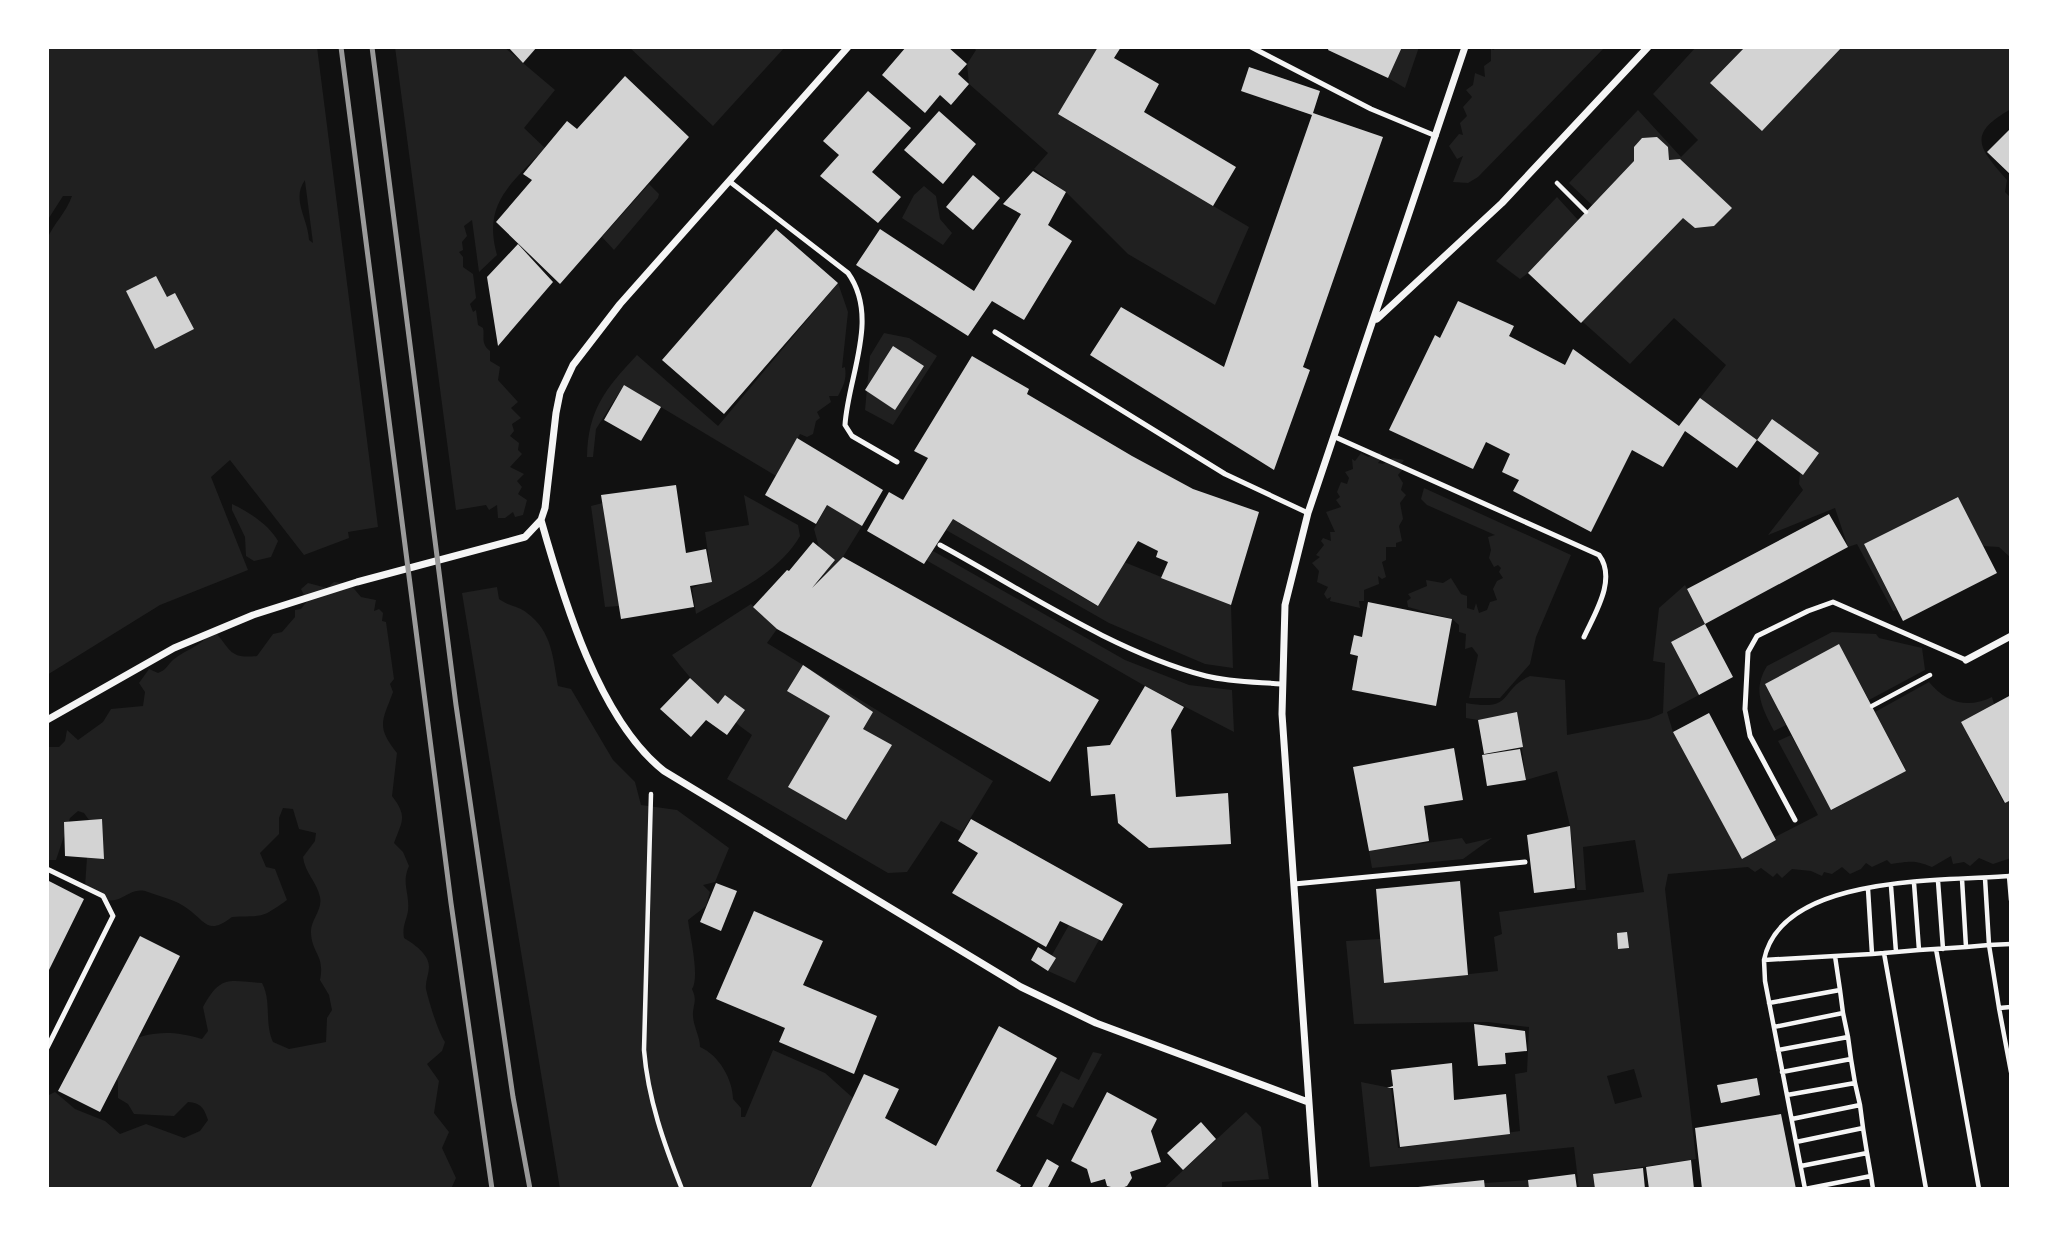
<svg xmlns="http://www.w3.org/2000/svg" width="2058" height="1236" viewBox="0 0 2058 1236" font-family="'IBM Plex Sans',sans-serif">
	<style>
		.green { fill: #202020; fill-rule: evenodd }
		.building { fill: #d3d3d3 }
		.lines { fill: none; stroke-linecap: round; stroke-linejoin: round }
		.path { stroke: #f5f5f5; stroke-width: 4.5 }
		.service { stroke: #f5f5f5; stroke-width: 5 }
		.minor { stroke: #f5f5f5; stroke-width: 7 }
		.rail { stroke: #9a9a9a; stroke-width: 5 }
	</style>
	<rect width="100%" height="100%" fill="#111"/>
	<!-- green -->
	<path class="green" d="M47,47H317L378,527L348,532L349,538L304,555L230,460L211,477L248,570L160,605L47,675V239C54,223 66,213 72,196H63L47,221ZM305,180V181L313,243L309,240C308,218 291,200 305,180Z
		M395,47H504L555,90L524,128L545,148C512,183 482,203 497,255L479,272L472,220L464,226L467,236L462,242L463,250L459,252L463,257V267L473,274L476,298L470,304L473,312L476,310L478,325L483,328C485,336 480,343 490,351V361L500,367L498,380L518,402L511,408L521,418L512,424L514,431L510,436L519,443L518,450L522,454L510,467L524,474L517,481L522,487L518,494L527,500L523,515L515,517L513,512L505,518H498L497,505L489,510L486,505L456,510Z
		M629,47H785L713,126Z
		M973,47H1095L1114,58L1074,124L1249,227L1215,305L1128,254L1068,194L1034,169L1048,153L969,84L967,64L976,50Z
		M1402,47H1419L1405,88L1388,78Z
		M1498,47H1605L1478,177L1468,183L1453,182L1463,156L1457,159L1449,146L1459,134L1463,135L1460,123L1467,116L1463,107L1472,97L1466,90L1473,85L1475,73L1485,77L1484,66L1491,61V48L1493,50Z
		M1696,47H2011V109C1967,134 1978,147 2007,180L2005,192L2011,198V558L1999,547L1983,546L1957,497L1864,544L1897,610L1893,611L1857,544L1848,547L1835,508L1768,535L1803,490L1799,484L1801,462L1815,451L1772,419L1757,440L1700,398L1726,365L1674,318L1630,364L1528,273L1520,279L1496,261L1557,197L1579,221L1593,206L1569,183L1638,110L1681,157L1698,140L1653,94Z
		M649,184L659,194L658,198L614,250L602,237Z
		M924,186L936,196L940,219L952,233L943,245L902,218L914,195Z
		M838,283L848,312L842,368L845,367C847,380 843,386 838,396H829L831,402L817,412L820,418L816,421L813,434L807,437L800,434L776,476L624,385L596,429L593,457H587C588,410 605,389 637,355L718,426Z
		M884,333L909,338L937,356L893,425L865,410L870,356Z
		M1381,452L1382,458L1378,463L1383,464L1393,458L1404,460L1400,466L1404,468L1398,475L1403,483L1401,490L1406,495L1400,503L1403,519L1399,526L1402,541L1396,543V547H1386V560L1382,562L1386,577L1382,579L1378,576L1379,584L1364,590V601H1359L1360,608L1330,601L1331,597L1327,599L1324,594L1328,587L1317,582L1319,571L1312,563L1320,557L1316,555L1324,545L1321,541L1323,538L1331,541L1330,532H1335L1326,512L1341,507L1336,500L1340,497L1337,492L1341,482L1347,484L1349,478L1345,472L1353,469L1352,459L1355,461L1361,453L1368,457Z
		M1424,488L1571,555L1536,637L1530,664L1500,698H1469L1478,655L1472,647L1465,649L1466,634L1459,632V625L1452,619L1408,607L1407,601L1411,598L1408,594L1427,586L1426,580L1443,583L1451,578L1461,594L1467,596V608L1474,610L1476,603L1479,613L1487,610L1490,602L1497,600L1493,589L1497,581L1503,578L1499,572L1501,568L1498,565L1494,567L1489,558L1491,550L1488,537L1495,535L1427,505L1421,499Z
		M744,495L798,525L800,536C778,574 733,593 696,614L692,588L712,580L705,532L749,525Z
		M603,503L619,606L605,607L591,506Z
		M232,504C249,512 269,525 278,541L271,557L254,561L246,556L245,537L232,510Z
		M827,505L862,526L841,560L819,579V547L814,529Z
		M953,519L1097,606L1124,562L1231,605L1233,668L1205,664L1109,623L946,530Z
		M933,551L1125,660L1189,685L1232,690L1234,732L1145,686L926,560Z
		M334,582L350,584L361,597L376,600L374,611L379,609L383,613L382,621L386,622L394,679L390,684L393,692C382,722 376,726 397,753L392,796C408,817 402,821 394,843L403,852L409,866C401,883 410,893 408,911C406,922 402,926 404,938C414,944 429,954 429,967C429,974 425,982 426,989C429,1002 438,1032 445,1042L442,1051L427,1064L439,1081L434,1113L449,1132L442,1148L456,1178L451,1189H47V1096L55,1092L75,1109L105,1121L120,1134L146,1124L184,1138L200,1131L208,1120C204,1108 201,1103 188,1102L174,1116L134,1114L128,1104L118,1098V1081L112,1075L118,1044C152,1032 167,1029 202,1039L208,1031L203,1007C221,974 229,981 262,983C272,1002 264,1022 273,1042L289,1049L326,1042L327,1018L332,1010L329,995L320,980C325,955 312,954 311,933C310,920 323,910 320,897C317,882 305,873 303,857L315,841L316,833L299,829L293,809L283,808L279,818V834L260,853L266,867L275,869L287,900C259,920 264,915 232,917C208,935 207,923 188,909C177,900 161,897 148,892C124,883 120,919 85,887L87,857L94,827L84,813L78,811L70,818L56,860H47V747H59L65,741L67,730L78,740L103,722L111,709L143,706L145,692L139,683L149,669L158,673C166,670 166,667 171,662C183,650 197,649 210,634H217C231,651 231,659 257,656L273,634L282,632L295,617V610L301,609L307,601L301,589L308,583L327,588Z
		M1685,585L1705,624L1671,642L1699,695L1667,712L1673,732L1742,858L1776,840L1775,837L1818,815L1778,741L1791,735L1832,810L1906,770L1875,712L1929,682C1946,703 1968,709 1992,697L1994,704L1961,722L2004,803L2011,800V858L1993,864L1979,858L1970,866L1964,862L1953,864L1951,856L1932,867C1915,860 1911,861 1891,864L1887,860L1872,867L1866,863L1861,869L1850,874L1842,867L1832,874L1824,872L1822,876L1811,871L1792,869L1782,878L1777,873L1773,877L1761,868L1755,872L1748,867L1668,874L1665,889L1696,1159L1594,1174L1595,1189H1579L1574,1147L1370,1167L1361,1082L1391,1088L1398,1148L1520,1131L1515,1074L1527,1072L1529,1027L1488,1022L1354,1024L1346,941L1380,939L1384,983L1498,971L1494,937L1502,934L1499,912L1644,892L1635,840L1583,847L1586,890H1577L1570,826L1557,771L1526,780L1517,713L1478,720L1466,718V703C1515,712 1498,690 1530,676L1565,680L1567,735L1649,719L1663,713L1665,663L1653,661L1659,608ZM1634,1069L1642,1097L1615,1104L1607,1076Z
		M497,587L499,599C508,606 519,606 527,613C552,631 553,658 558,686L571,689L613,760L635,782L641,805L677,810L729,848L715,882L703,885L710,892L706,906L688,920C690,936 700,977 692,989C697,1000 694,1002 693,1012C692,1025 700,1035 700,1047C719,1055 733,1080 733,1099L741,1108V1117H745L773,1050L825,1073L853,1098L809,1189H560L462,593Z
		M751,604L777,629L767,643L993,781L962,832L941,821L907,872L888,873L727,779L752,735C722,714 694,684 672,655Z
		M1832,632L1876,634L1879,638L1922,648L1925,670L1869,700L1839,645L1765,684L1786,725L1774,731C1762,708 1752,690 1767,666Z
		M1462,838L1466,844L1492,838L1463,859L1372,868L1369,851Z
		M1069,925L1099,940L1075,983L1048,971L1055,958L1052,955Z
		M1093,1052L1102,1054L1073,1108L1063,1103L1053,1125L1036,1116L1061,1071L1079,1080Z
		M1246,1112L1261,1127L1269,1179L1222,1182V1189H1163Z
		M1528,1180L1529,1189H1395Z"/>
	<!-- building -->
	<path class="building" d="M508,47H537L523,63Z
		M906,47H948L967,64L958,74L969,84L951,105L940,95L925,113L882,75Z
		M1098,47H1121L1114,58L1159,84L1144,112L1236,167L1213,206L1058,114Z
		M1329,47H1402L1388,78L1328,50Z
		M1745,47H1842L1762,131L1710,83Z
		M1249,67L1320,91L1313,113L1383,137L1303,367L1310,370L1274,470L1090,355L1121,307L1224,367L1312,115L1241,91Z
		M625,76L689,137L560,284L496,222L532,180L523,174L567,121L577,129Z
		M868,91L911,128L872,172L901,197L878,223L820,176L839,155L823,141Z
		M939,111L976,144L943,184L904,150Z
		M2011,128V175L1987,152Z
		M1657,137L1668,147L1669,160L1680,159L1732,208L1714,226L1695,228L1683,218L1581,323L1528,273L1634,161V147L1642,138Z
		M1033,171L1066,192L1048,225L1072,241L1024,320L992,301L968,336L856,265L880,229L974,291L1021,214L1003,204Z
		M973,175L1000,198L973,230L946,207Z
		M776,229L838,283L724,414L662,360Z
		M518,244L553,282L498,346L487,277Z
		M156,276L167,297L175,293L194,329L155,349L126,291Z
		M1458,301L1514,326L1509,336L1565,365L1573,349L1679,426L1700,398L1757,440L1737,468L1685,431L1663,467L1632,450L1591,532L1513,491L1519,480L1502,472L1510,454L1486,442L1473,469L1389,430L1435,335L1440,338Z
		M893,346L924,366L895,410L865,390Z
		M972,356L1029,389L1027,394L1132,456L1193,489L1259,512L1231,605L1161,578L1168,562L1156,557L1158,551L1138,541L1098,606L953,519L924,564L867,531L889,492L903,500L928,458L914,451Z
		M624,385L661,407L641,441L604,420Z
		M1772,419L1819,453L1803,475L1757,440Z
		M797,438L883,490L862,526L827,505L816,524L765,495Z
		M676,485L686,553L706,549L712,582L690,586L694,607L621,619L601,495Z
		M1958,497L1997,573L1903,621L1864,544Z
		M1829,514L1848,547L1705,624L1733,677L1699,695L1671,642L1705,624L1687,589Z
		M813,542L835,560L812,588L843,557L1099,700L1050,782L777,629L753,607L787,570L789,571Z
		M1368,602L1452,619L1436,706L1352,690L1358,656L1350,654L1354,635L1362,637Z
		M1839,644L1906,771L1831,810L1765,684Z
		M803,665L873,712L863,729L892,745L846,820L788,787L830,716L787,691Z
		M690,678L718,704L725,695L745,710L727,735L706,720L691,737L660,709Z
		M1145,686L1184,707L1171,730L1176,797L1228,793L1231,844L1149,848L1118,823L1115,794L1091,796L1087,747L1110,745Z
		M2011,695V800L2005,803L1961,722Z
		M1517,712L1523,747L1484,754L1478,720Z
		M1709,713L1776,840L1742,859L1673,732Z
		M1454,748L1463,800L1424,806L1429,841L1369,851L1353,767Z
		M1520,749L1526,780L1487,786L1482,755Z
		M102,819L104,859L65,856L64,822Z
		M971,819L1123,904L1102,941L1060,921L1046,947L952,893L978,853L958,841Z
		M1570,826L1575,888L1534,893L1527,835Z
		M47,880L84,899L47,974Z
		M1460,881L1468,975L1384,983L1376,889Z
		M716,883L737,891L721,931L700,922Z
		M754,911L823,941L803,985L877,1016L854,1074L779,1042L785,1028L716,999Z
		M1627,932L1629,948L1618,949L1617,933Z
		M140,936L180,956L100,1112L58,1091Z
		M1038,947L1056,958L1048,971L1031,960Z
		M1474,1024L1525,1031L1527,1051L1505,1053L1506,1064L1478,1066Z
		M999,1026L1057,1058L996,1171L1021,1185L1019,1189H810L864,1074L899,1089L885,1118L936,1146Z
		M1452,1063L1454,1100L1506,1094L1510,1134L1400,1147L1393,1088H1387L1393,1086L1391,1070Z
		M1757,1078L1760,1095L1721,1103L1717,1085Z
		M1107,1092L1157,1119L1151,1131L1161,1162L1130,1172L1132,1178L1127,1186L1119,1189L1107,1186L1105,1179L1091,1183L1087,1169L1071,1161Z
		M1781,1114L1796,1189H1702L1695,1128Z
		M1201,1122L1216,1139L1183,1170L1167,1153Z
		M1047,1159L1059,1166L1047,1189H1031Z
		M1691,1160L1694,1189H1649L1646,1167Z
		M1643,1168L1645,1189H1595L1593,1174Z
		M1575,1174L1577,1189H1529L1528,1180Z
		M1484,1180L1485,1189H1418V1187Z"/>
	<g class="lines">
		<!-- path -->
		<path class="path" d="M1557,183L1586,212
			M1872,706L1930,675
			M651,794L644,1050C648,1099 664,1144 682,1189
			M2009,876L2011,900
			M1938,881L1943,949
			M1966,947L1989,945L1985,878
			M1936,949L1979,1189
			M1919,950L1966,947L1962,879
			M1896,952L1919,950L1914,883
			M1884,953L1926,1189
			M1872,954L1896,952L1891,886
			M1835,956L1872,954L1868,889
			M1764,960L1765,981L1805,1189
			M1769,1003L1840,990L1835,956L1764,960C1781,874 1943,881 2011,876
			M2011,1007L1999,1008L2011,1072
			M1999,1008L1989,945L2011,944
			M1774,1027L1843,1013L1840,990
			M1848,1037L1851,1059
			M1778,1050L1848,1037L1843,1013
			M1782,1072L1851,1059L1855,1083L1787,1095
			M1792,1119L1860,1105L1855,1083
			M1863,1128L1867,1153
			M1796,1142L1863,1128L1860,1105
			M1801,1166L1867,1153L1871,1176
			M1805,1189L1871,1176L1873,1189"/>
		<!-- service -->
		<path class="service" d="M1251,47L1371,109L1436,136
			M729,181L848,273C880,318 848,376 845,425L852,436L897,462
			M995,332L1225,474L1308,513
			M1335,437L1599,555C1617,579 1595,613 1584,637
			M940,545C1023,590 1114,652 1206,676C1230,682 1256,682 1281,684
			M1795,820L1750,736L1745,709L1748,652L1757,636L1808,611L1833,602L1966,660
			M47,869L103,896L113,916L47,1048
			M1294,884L1525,862"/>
		<!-- minor -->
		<path class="minor" d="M1377,319L1502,203L1648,47
			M541,520C563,598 599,720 664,771L1021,987L1096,1023L1308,1102
			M1966,660L2011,636
			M47,720L174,648L253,615L357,582L525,537L541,520L545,508L556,413L560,393L573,365L620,304L848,47
			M1315,1189L1282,714L1285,605L1308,513L1465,47"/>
		<!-- rail -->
		<path class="rail" d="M341,47L451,903L492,1189
			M372,47L456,705L513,1097L530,1189"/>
	</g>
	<!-- border -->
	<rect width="2058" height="1236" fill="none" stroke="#ffffff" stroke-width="98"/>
</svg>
